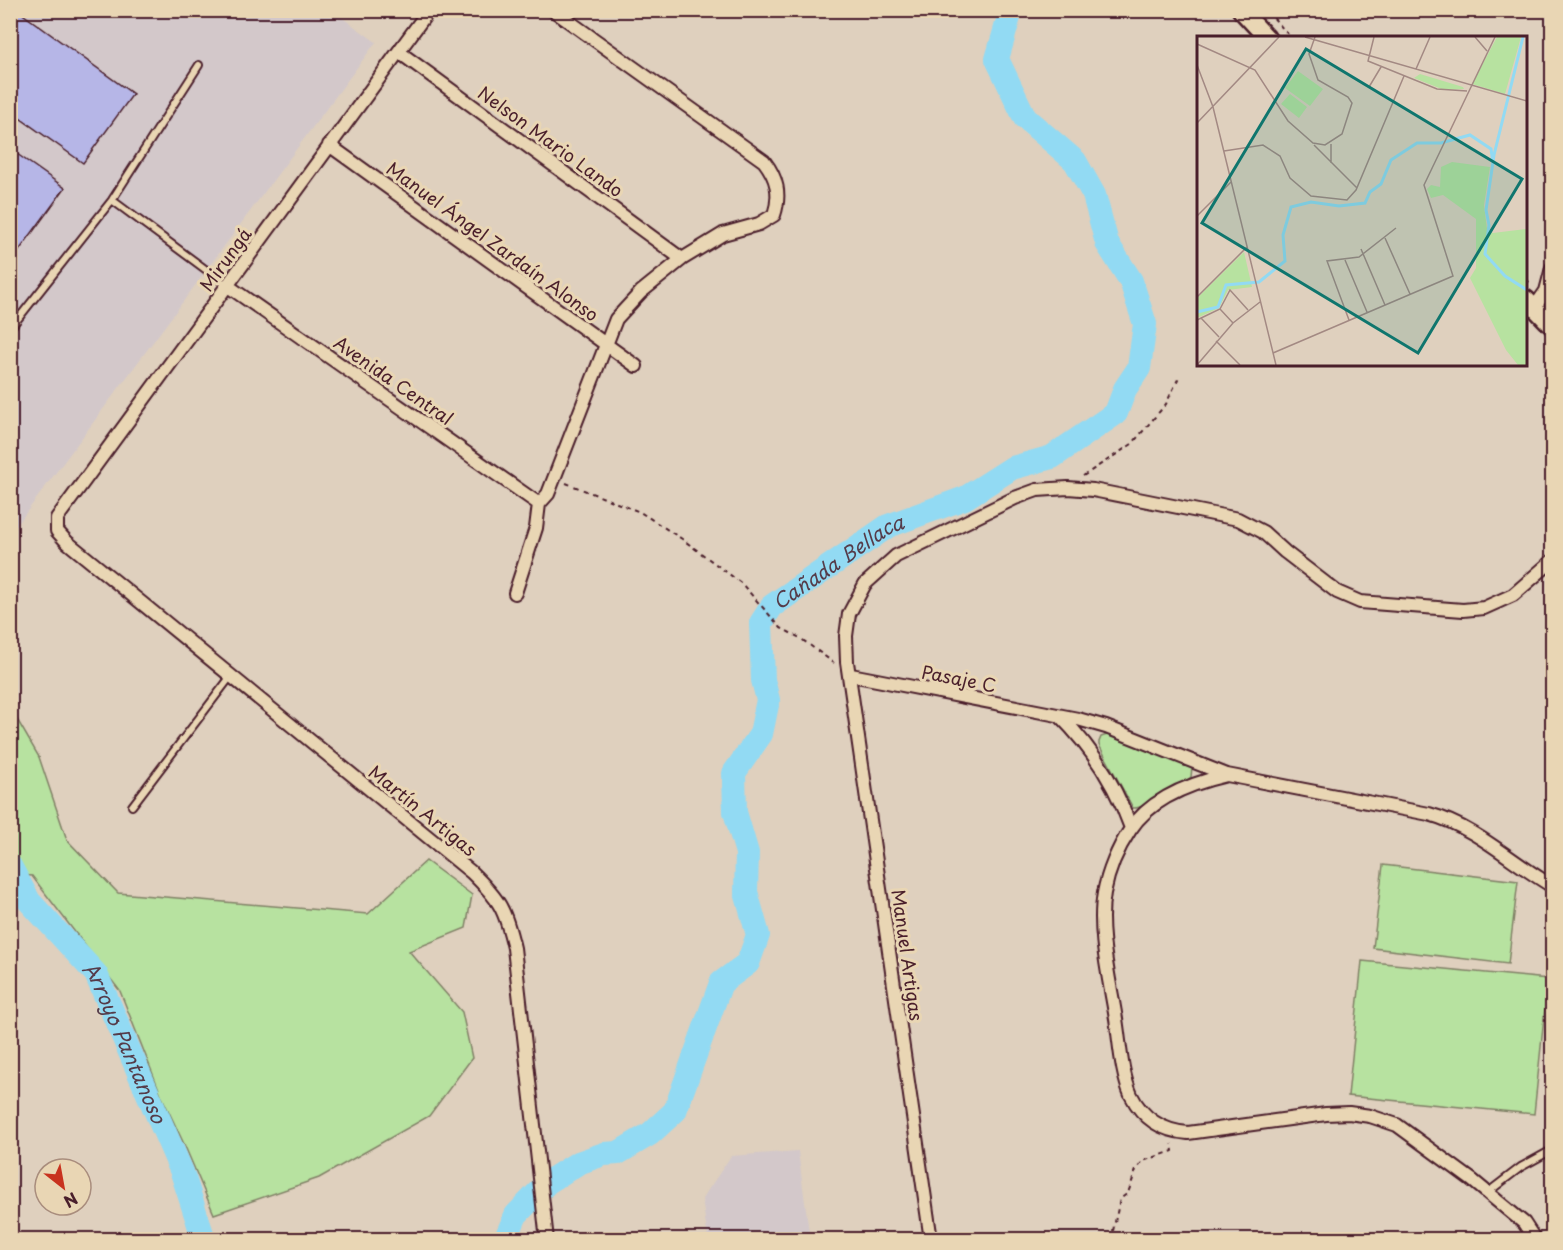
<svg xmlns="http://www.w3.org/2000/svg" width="1563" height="1250" viewBox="0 0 1563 1250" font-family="'Playpen Sans',sans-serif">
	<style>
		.built { fill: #d3c8ca }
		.green { fill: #b7e2a0; stroke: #808066; stroke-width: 1.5 }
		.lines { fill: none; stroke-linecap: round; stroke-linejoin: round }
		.river { stroke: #92daf3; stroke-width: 24 }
		.building { fill: #b6b6e7; stroke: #4a1f2b; stroke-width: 1.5 }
		.lane-casing { stroke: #4a1f2b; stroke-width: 10 }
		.street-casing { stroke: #4a1f2b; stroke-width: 16 }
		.secondary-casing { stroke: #4a1f2b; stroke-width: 21 }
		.path { stroke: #4a1f2b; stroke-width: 2; stroke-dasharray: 4.5 4.5; stroke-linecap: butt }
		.lane { stroke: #e9d6b4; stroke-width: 6 }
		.street { stroke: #e9d6b4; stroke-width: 12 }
		.secondary { stroke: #e9d6b4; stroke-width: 16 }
		.labels { text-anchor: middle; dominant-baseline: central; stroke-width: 6; stroke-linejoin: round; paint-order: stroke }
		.street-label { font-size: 18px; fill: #4a1f2b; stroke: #e9d6b4 }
		.water-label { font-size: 20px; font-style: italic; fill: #553b49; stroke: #e9d6b4 }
		.inset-river { fill: none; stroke: #92daf3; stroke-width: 3 }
		.inset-road { fill: none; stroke: #a38983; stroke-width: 1.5 }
		.view { fill: #0f766e; fill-opacity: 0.15; stroke: #0f766e; stroke-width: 3 }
		.inset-edge { fill: none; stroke: #4a1f2b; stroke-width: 3 }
	</style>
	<rect width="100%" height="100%" fill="#dfd0be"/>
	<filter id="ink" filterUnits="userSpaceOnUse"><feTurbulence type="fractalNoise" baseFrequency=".0167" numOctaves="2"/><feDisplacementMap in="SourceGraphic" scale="12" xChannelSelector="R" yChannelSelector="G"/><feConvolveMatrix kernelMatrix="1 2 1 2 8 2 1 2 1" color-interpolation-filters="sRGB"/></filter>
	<g filter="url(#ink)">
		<!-- built -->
		<path class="built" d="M11,11H333L376,42L11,533Z
			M798,1151L810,1239H708L702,1199L731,1156Z"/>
		<!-- green -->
		<path class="green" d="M11,709L39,757L67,840L118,893L368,914L426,861L472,895L466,928L409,951L462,1012L472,1058L429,1116L319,1178L214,1214L184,1144L162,1097L120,991L32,876L11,874Z
			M1110,734L1192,767L1191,777C1180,786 1146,809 1133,808L1099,745V742L1101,737Z
			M1383,865L1518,881L1508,964L1373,948Z
			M1362,961L1548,979L1534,1114L1348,1096Z"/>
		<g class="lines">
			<!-- river -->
			<g class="river">
				<path id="s1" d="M10,866L29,901L96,974L182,1172L204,1240"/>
				<path id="s2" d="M505,1240L516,1215L548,1182L578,1163L604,1154L618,1153L650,1134L675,1111L721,983L748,963L758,935L746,892L747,853L735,812L734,773L761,734L768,700L763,680L761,623L772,606L888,526L965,498L1012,468L1052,457L1116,413L1125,389L1139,368L1145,324L1131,281L1107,243L1094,195L1075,161L1025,118L997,59L1011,10"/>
			</g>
		</g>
		<!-- building -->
		<path class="building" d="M10,10H17L133,94L83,163L10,111Z
			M10,149L65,188L10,263Z"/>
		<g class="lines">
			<!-- lane casing -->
			<g class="lane-casing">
				<path id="lane" d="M112,200L228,286
					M10,329L112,200L199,65
					M132,806L231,676
					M1487,1193L1521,1167L1552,1150"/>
			</g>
			<!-- street casing -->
			<g class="street-casing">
				<path id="street" d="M429,10L57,518V531L67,542L471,872C500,900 505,909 514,948L547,1240
					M399,52L682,259
					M329,145L636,366
					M228,286L539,504
					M1534,308L1546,291L1552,268
					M515,593L536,528L539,504L548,494L616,319L641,292L682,259L723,234L759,224L774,215C781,194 777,178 764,161L553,10
					M851,675L1078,719L1106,727L1227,775
					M1060,716C1092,748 1116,786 1131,828
					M931,1240L847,662L846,636L849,614L865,584L896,556L1015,498L1037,490L1068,488L1093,490L1238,519L1263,532L1285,552L1337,592L1360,602L1463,610L1484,608L1513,595L1552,561
					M1535,1240L1524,1223L1472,1180L1397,1125L1370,1116L1349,1113L1326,1114L1188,1133C1162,1131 1143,1119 1131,1095C1121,1072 1120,1043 1116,1019C1110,981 1097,931 1104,893C1108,872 1118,848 1130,830C1150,799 1192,783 1227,775L1429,814C1476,827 1511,862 1552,886"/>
			</g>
			<!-- secondary casing -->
			<g class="secondary-casing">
				<path id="secondary" d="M1241,10L1267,38
					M1526,299L1552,326"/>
			</g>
			<!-- path -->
			<path class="path" d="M1266,13L1271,15L1291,38
				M1526,279L1532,285
				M1083,476L1132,444L1166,404L1179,377
				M566,483L640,512L682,539L741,583L781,628L800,638L834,663
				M1111,1240L1120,1199L1128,1193L1136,1170L1143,1161L1173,1151L1172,1144"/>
			<!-- lane -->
			<use href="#lane" class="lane"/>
			<!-- street -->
			<use href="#street" class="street"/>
			<!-- secondary -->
			<use href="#secondary" class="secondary"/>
		</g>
	</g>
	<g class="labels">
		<!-- street labels -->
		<g class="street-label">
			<text transform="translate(551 141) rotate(36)">Nelson Mario Lando</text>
			<text transform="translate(493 241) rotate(36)">Manuel Ángel Zardaín Alonso</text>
			<text transform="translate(225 259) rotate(-54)">Mirungá</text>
			<text transform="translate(394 380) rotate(35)">Avenida Central</text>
			<text transform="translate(959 678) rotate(11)">Pasaje C</text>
			<text transform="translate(423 810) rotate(39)">Martín Artigas</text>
			<text transform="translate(908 955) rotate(82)">Manuel Artigas</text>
		</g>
		<!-- water labels -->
		<g class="water-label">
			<text stroke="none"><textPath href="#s2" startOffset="846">Cañada Bellaca</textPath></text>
			<text stroke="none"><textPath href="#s1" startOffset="213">Arroyo Pantanoso</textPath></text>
		</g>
	</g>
	<!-- overview -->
	<g transform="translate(1197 36)">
		<rect width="330" height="330" fill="#dfd0be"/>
		<path d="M300,1H324L308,58L275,48ZM101,35L126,53L113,70L88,52ZM223,38L266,51L267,53L247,54L217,42ZM93,58L110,71L102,82L84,68ZM255,126L293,131L287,169L290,193L296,197L330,193V329H321L309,314L273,242L279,232V183L246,159L234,162L230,153L234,149L243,151L244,131ZM47,216L55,251L31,254L22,272L0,282V262Z" fill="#b7e2a0"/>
		<path class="inset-river" d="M326,1L297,119L289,174L292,189L288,218L308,240L330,254M0,276L21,271L29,249L62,246L88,225L86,199L94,171L114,166L142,170L168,167L173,156L184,148L194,124L220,107H244L273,99L294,113L296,127"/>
		<path class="inset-road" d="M108,1L330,65M177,1L171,25L240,53L270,55M278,1L290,15M0,8L58,34L91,85L116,107L128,109L145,98L155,67L151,61L121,44L112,18L118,1M0,29L16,71L79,329M219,33L233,1M172,51L184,31M0,87L82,1M134,108V127M117,109L160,152M27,115L66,109L83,120L93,142L114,160L150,164L159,154L207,40M0,180L34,146M188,202L213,258M164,213L188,269M148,224L170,276M0,261L50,211M23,273L36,287M4,282L22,301M0,284L23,273L33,254L51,274M152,284L130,225L162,221L199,192M19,305L43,329M76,317L256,240L227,149L298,1M0,329L36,287L63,266"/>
		<path class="view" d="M109,13L325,143L221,317L5,187Z"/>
		<rect width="330" height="330" class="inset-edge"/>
	</g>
	<!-- margin -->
	<rect width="1563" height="1250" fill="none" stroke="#e9d6b4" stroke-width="36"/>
	<rect x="18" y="18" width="1527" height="1214" fill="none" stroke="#4a1f2b" stroke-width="2" filter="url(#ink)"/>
	<!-- north arrow -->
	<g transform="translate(63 1187) rotate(149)"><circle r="28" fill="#e9d6b4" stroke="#a98d7d" stroke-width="1.5"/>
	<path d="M0-4.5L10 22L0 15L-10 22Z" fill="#c8321e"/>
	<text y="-9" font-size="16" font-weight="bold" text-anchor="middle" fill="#4a1f2b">N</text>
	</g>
</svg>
